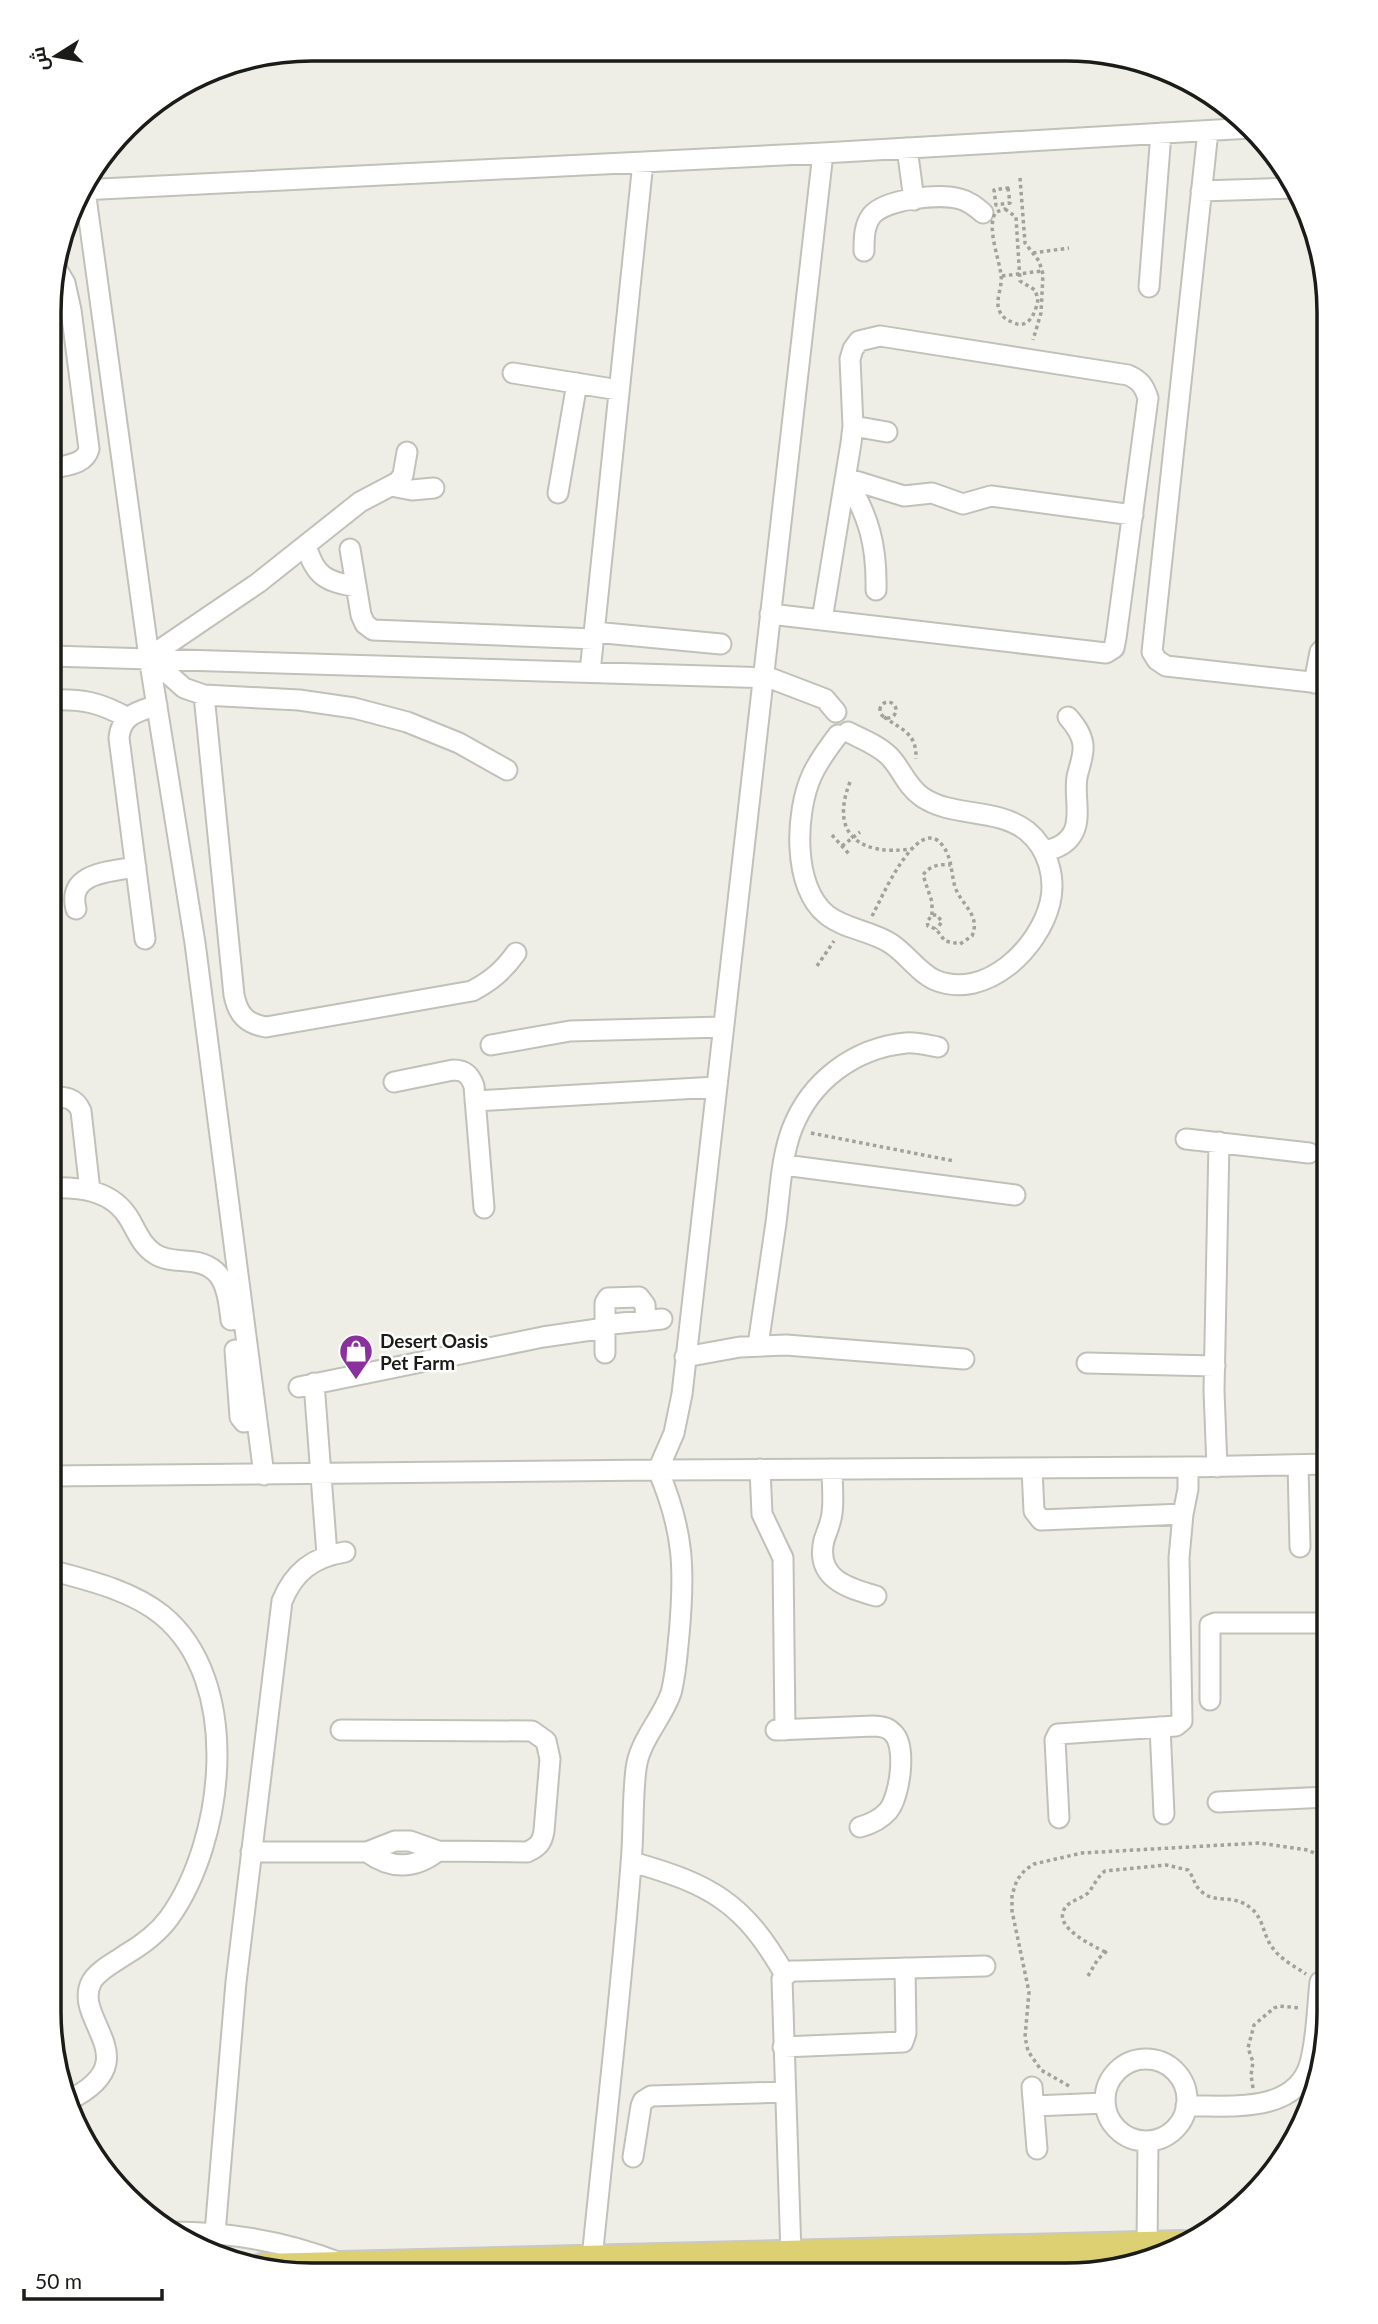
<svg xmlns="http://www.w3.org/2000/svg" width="1378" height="2324" viewBox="0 0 1378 2324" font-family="Lato,Cairo,sans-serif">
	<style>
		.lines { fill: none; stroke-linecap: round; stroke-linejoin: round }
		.minor-casing { stroke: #c1c1ba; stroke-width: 23 }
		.highway-casing { stroke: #c8c8c8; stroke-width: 32 }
		.path { stroke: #a2a19c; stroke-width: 3.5; stroke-dasharray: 3.5 3.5; stroke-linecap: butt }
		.minor { stroke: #fff; stroke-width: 19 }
		.highway { stroke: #ddd072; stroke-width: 28 }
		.labels { text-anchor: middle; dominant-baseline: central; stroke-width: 5; stroke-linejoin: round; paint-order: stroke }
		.poi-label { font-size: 19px; font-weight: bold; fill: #1b1b18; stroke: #fff; text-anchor: start }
		.rim { fill: none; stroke: #1b1b18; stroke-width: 3.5 }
	</style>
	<rect width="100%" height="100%" fill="#eeede6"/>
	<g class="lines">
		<!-- minor casing -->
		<g class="minor-casing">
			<path id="minor" d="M1208,131L1152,652L1157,660L1166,666L1329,684
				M907,148L914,200
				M81,190L823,153L1251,128
				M85,190L149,657L195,943L264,1475
				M1201,191L1295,188
				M864,251C864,238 864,225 872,215C886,199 940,193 960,199C969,201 976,207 983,213
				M1149,287L1161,133
				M513,373L619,390
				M853,426L887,432
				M407,452L403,475L398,482L360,502L258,583L149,657L184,688L204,695L299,700L354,708L407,722L459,743L507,770
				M51,469C65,465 85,465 89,449L71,310L65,283L55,266
				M846,478L904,496L932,493L963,504L991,496L1133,515
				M846,478C869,517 877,545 876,590
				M391,486L412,490L434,488
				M558,493L577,383
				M306,545C315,577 326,581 356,587
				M350,549L361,615L365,624L373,630L594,639
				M770,614L1106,653L1114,648L1116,638L1148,398C1144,386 1140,380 1128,375L880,336L859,341L853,349L850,359L853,426L851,443L822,620
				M594,632L721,644
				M51,656L770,678L825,699L836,712
				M590,672L643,162
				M1314,683L1320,652L1329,643
				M204,695L234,995C238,1015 247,1024 266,1027L472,991C491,981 503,971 516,953
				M51,700C83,699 99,702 128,718
				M838,735C828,748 819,760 812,775C795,812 792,888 827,915C845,929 871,931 890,943C906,953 919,973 935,980C986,1001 1039,948 1050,903C1056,878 1048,848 1027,831C996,807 953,818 922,797C906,786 902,769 889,756C878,745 862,739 848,732
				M1044,851C1056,849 1068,844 1074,831C1081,815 1074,794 1077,777C1079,767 1084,756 1083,745C1082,734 1075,725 1068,717
				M76,909C67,872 110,872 136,867
				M145,939L119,738C121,715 137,712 157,705
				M491,1045L570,1031L723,1027
				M394,1082L453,1070C465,1070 470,1075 474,1086L484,1208
				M50,1096C64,1097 75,1097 81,1111L90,1191
				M475,1101L716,1087
				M1186,1139L1309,1153
				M784,1165L1015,1195
				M50,1188C81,1187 113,1190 130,1220C137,1232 142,1246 155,1254C164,1260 175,1260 186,1261C224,1263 227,1287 231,1320
				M758,1345C764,1305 770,1264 776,1223C780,1192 781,1158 792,1129C811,1080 855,1048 906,1043C916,1042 927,1045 938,1047
				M235,1350L240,1417L244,1422L256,1420
				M605,1353V1303L608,1298L639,1297L645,1305L646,1321
				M685,1357L740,1347L786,1345L964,1359
				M1087,1363L1215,1366
				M314,1383L327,1555
				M299,1387L543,1337L605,1328L612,1324L662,1319
				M1298,1465L1300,1547
				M1217,1467L1214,1391L1219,1142
				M760,1469L762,1514L783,1558L785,1730
				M832,1469C832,1484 834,1499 832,1513C831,1523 827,1531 824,1540C815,1578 847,1588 876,1596
				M1032,1469L1034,1511L1041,1520L1183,1514
				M50,1476L658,1470L1188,1467L1329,1464
				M50,1570C87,1580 131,1590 162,1615C243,1681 225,1840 169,1918C158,1933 142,1945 125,1955C115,1962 99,1970 92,1981C70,2020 152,2060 67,2101
				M1210,1700V1625L1215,1623H1329
				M1160,1727L1164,1814
				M341,1730L532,1731L546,1741L550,1759L544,1831C542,1843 538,1847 527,1852L438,1851L410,1841H395L367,1852C390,1869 414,1870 438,1851
				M776,1730L873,1726C881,1726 888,1727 893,1733C907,1746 900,1797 888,1811C880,1820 871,1824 860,1827
				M1218,1802L1328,1797
				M1059,1818L1055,1740L1058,1734L1176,1726L1182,1721L1179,1558L1183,1514L1188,1489V1467
				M251,1852H367
				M632,1862C710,1884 744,1902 785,1975
				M783,2047L903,2042L906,2033L905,1968
				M1105 2100a41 41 0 1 1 82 0a41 41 0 1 1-82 0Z
				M1032,2087L1037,2149
				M1034,2106L1105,2103
				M1186,2106C1227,2105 1296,2115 1310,2063C1317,2038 1317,2008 1320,1982
				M633,2157L641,2106L643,2101L651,2096L785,2092
				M172,2232C230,2232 284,2241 338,2262
				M215,2233L236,1982L282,1601C294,1572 313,1557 345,1552
				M1147,2246L1148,2141
				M791,2254L782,1979L791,1971H798L985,1966
				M592,2259C605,2127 621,1996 631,1864C634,1832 632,1800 636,1769C639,1741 662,1719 671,1693C676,1674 677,1654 679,1635C685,1570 684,1531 658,1470L674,1433L682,1394L823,153"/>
		</g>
		<!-- highway casing -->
		<g class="highway-casing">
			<path id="highway" d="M262,2268L1183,2245"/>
		</g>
		<!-- path -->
		<path class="path" d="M1020,178L1025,243L1039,261L1043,274L1041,313L1033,340
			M1008,188L1010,203L996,205L994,190Z
			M1005,209L1016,217L1020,281L1035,290L1038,299C1036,313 1028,331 1012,322C1007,320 1002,317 1000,312C994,301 1003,287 1001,275C999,258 986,226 996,212Z
			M1033,253L1069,248
			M1002,276L1042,271
			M880 710a8 8 0 1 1 16 0a8 8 0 1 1-16 0Z
			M884,717C902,730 917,733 916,759
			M850,782C829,835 861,856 911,849
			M832,835L850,855
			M842,846L860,832
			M932,915V902L923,875C930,865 940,864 951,865
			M872,916C880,902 918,811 943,846C952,858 951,873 955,887C962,906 981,915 972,936L960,944L945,941L936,929L928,926L927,922L932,915H937L942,922L936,929
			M817,966L834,941
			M811,1133L954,1161
			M1105,1952C1092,1945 1052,1927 1065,1908C1069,1901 1081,1899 1088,1893C1094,1886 1097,1877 1105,1871L1166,1865L1188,1870C1194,1877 1194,1886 1202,1892C1217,1905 1232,1892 1252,1909C1264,1920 1263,1935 1272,1947C1280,1959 1294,1966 1306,1974
			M1088,1976L1098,1959L1109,1949
			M1069,2086L1041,2070L1028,2051L1025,2037L1029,1992L1012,1911V1895L1017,1880L1025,1870L1034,1864L1082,1853L1259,1843L1308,1850L1316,1854L1325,1870L1321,1966
			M1253,2088L1251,2075L1253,2062L1248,2048L1254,2025L1274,2008L1279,2006L1300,2008"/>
		<!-- minor -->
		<use href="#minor" class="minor"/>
		<!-- highway -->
		<use href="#highway" class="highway"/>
	</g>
	<!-- icons -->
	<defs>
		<g id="shop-pin" transform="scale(1.75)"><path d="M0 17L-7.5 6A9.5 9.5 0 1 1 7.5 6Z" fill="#8a319e" stroke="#fff"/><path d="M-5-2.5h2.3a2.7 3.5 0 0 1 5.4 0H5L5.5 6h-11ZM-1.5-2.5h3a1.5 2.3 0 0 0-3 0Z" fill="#fff"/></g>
	</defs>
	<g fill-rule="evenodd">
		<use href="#shop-pin" x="356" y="1351"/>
	</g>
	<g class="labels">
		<!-- poi labels -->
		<g class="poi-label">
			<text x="380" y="1340">Desert Oasis<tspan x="380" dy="22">Pet Farm</tspan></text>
		</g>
	</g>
	<!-- crop -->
	<path d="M0 0H1378V2324H0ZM312 61H1066A251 251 0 0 1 1317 312V2012A251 251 0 0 1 1066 2263H312A251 251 0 0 1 61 2012V312A251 251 0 0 1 312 61Z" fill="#fff" fill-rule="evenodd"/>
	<path class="rim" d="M312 61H1066A251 251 0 0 1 1317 312V2012A251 251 0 0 1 1066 2263H312A251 251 0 0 1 61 2012V312A251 251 0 0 1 312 61Z"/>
	<!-- north arrow -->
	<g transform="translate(56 56) rotate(259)" stroke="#ffffff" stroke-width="5" paint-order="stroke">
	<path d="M0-5L12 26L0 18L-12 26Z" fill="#1b1b18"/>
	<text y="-10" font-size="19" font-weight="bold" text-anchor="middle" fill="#1b1b18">ش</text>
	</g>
	<!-- scale -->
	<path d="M24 2289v10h138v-10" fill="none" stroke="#1b1b18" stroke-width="3.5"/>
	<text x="35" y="2289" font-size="21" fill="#1b1b18" stroke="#ffffff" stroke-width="5" paint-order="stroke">50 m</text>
</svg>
